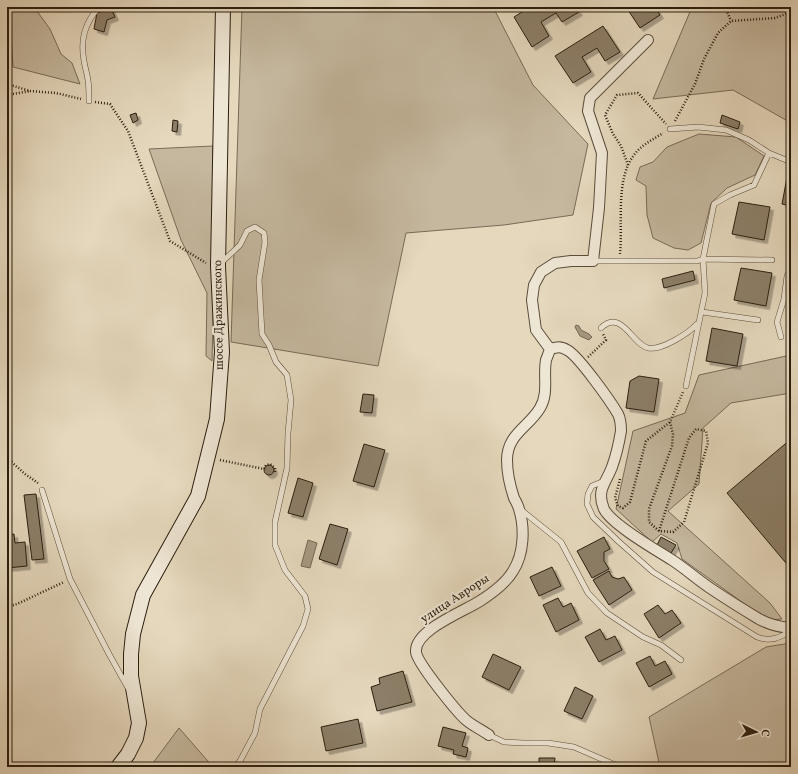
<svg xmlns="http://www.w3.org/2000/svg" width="798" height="774" viewBox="0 0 798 774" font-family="Vollkorn,serif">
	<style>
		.green { fill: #c5b89f; stroke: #786b57 }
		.water { fill: #a69982; stroke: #756854 }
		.building { fill: #8c7f69; stroke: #2b1e0f; filter: url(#shadow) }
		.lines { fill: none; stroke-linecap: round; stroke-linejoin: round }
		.service-casing { stroke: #5a4c3a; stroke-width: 6 }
		.minor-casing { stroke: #5a4c3a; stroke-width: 12 }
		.secondary-casing { stroke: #2b1e0f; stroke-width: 16 }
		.path { stroke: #2b1e0f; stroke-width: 2.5; stroke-dasharray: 1 2; stroke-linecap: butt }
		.service { stroke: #eee6d4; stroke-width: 5 }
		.minor { stroke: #eee6d4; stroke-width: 10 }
		.secondary { stroke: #eee6d4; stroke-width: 14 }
		.labels { text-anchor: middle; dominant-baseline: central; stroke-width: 4; stroke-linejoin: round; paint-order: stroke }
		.street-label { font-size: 12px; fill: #2b1e0f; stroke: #eee6d4 }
	</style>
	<defs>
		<filter id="shadow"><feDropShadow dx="3.5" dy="3.5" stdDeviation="0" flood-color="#0004"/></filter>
	</defs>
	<rect width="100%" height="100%" fill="#e5d8bd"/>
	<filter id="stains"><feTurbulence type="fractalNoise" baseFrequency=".005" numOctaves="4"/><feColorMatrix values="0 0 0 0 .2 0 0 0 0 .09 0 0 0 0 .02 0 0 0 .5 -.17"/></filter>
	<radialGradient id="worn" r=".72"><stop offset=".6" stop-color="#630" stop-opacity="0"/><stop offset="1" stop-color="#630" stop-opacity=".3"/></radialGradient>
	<!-- green -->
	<path class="green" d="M7,7H34L50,29L61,54L72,63L80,84L13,67L11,31L7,30Z
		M242,7H493L533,85L588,144L573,215L504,225L406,233L378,366L231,342Z
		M692,7H791V123L733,90L653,99Z
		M699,134L736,137L764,156L755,175L727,188L711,203L701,243L688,250L674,248L653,238L647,215L646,186L636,180L640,167L653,162L667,147Z
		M213,146L215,250L212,361L206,356L207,293L181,240L149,149Z
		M791,355V393L731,403L703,428L699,484L668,511L770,603L782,619L767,620L682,559L677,543L661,534L652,542L616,509L633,431L685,413L699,375Z
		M791,643V767H660L649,717L766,647Z
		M179,728L213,767H150Z"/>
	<!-- water -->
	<path class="water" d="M576,325L579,326L581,330L589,334L592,337L589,340L580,336L575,327Z
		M308,540L317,543L310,568L301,566Z"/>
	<!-- building -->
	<path class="building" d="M530,7H575L579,12L562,22L556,13L541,22L549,36L532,47L514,17Z
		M626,7H655L660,15L640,28Z
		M111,8L115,17L107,20L104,32L94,29L97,13Z
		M603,26L620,52L605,61L597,48L582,57L591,72L573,83L555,56Z
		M136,113L138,120L133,123L130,115Z
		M722,115L740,122L738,129L720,123Z
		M173,120L178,121L177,132L172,131Z
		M788,172H791V206L782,204Z
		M739,202L770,207L764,240L732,234Z
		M741,268L772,273L766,306L734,300Z
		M693,271L695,280L664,288L662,279Z
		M712,328L743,334L737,366L706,361Z
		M639,376L659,379L654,412L626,408L630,381Z
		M363,394L374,395L372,413L360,412Z
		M791,439V569L727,493Z
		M364,444L385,450L374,487L353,481Z
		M264 470a5 5 0 1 1 10 0a5 5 0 1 1-10 0Z
		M298,478L313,483L303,517L288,513Z
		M36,494L44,559L32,560L24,495Z
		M330,524L348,529L337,565L319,559Z
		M14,534L15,543L25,542L27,566L7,568V535Z
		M604,537L610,549L604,552V561L609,569L592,578L577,551Z
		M661,537L676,545L671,553L657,545Z
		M552,567L561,586L539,596L530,577Z
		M609,571L612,577L618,579L624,577L632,590L609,605L593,580Z
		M558,598L563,607L571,603L579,620L556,632L543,605Z
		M658,605L665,614L672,610L681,623L659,638L644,614Z
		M600,629L606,640L615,636L622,650L599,662L585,637Z
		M493,654L521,667L509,690L482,677Z
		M650,656L655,666L665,661L672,674L649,687L636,663Z
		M403,671L412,702L377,711L371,687L380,684L379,678Z
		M575,687L593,696L582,719L564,711Z
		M358,719L363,743L326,751L321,727Z
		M443,727L466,733L462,746L468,748L466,757L453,754L454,750L438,746Z
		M539,758H555L554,767H539Z"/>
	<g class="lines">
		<!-- service casing -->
		<g class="service-casing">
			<path id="service" d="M89,101C89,94 89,87 88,80C87,73 85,68 84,61C80,39 85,23 99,7
				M670,129L698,127L726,130L749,140L769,153L791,162
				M593,261H697L703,259L772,260
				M221,263L240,245L247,231L255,227L264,233L265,242L259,280L262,334L269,345L276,362L287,375L291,400L288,433L287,468L275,522V545L285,570L305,596L308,609L303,626L260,709L255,733L240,761L235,767
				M702,312L758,320
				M601,328C621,308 633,345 648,348C661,351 689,333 697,324
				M781,337L777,322L784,299L787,276L791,268
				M686,386L705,293L703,259L714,204L730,195L754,185L769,153
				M604,481L592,486L588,494L587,504L593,517L618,541L653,572L757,637C770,642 779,638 791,631
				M42,490L70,579L109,654L128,688
				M520,509L561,542L588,593L607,613L643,637L661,645L681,660
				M489,735L504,742L524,743H548L574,747L620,767"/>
		</g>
		<!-- minor casing -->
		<g class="minor-casing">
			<path id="minor" d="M550,349L536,330L532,300L534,285L541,272L555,263L571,261H593L599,208L602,153L588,111L590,98L648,40
				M489,735C482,730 473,726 466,720C457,712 417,663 416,652C414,630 465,611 480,601C491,594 506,583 513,571C524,554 525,528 519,509C518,505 516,502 514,498C510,486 507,472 507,460C507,434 529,427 540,408C549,393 543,376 546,360C547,357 549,353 550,349C557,347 561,346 567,350C578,355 611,402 618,414C620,418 621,427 621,431C619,443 616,456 612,467C606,483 596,490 604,509C611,524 656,550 672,560C686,569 699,581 713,590C728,600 744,610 759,619C770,625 779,627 791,628"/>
		</g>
		<!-- secondary casing -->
		<g class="secondary-casing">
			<path id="secondary" d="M118,767L128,754L136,738L139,723L131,676V654L133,634L143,595L198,496L217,419L222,352L218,266L223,7"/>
		</g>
		<!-- path -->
		<path class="path" d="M725,7L731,21
			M7,84L30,91L56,93L81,99
			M7,95L30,91
			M95,102L110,104L128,131L170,241L206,263
			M675,121L695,84L704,59L718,33L731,21L775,18L791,12
			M628,165L621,146L613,134L605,115L617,95L638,93L666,124
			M620,254C623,225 615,179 634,155C641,145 654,139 663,133
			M588,357L606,340L603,334
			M7,458L25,474L38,483
			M220,460L264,469L266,465L270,464L275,468V472
			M620,479L615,498L618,506L623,508L630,502L646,441L670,422L683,392
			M659,531L689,438L696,429L706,431L708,443L684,522L673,532L659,531L649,522V509L672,446L673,434L670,422
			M7,607L17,604L64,582"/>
		<!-- service -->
		<use href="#service" class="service"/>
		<!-- minor -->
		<use href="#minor" class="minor"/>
		<!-- secondary -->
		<use href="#secondary" class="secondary"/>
	</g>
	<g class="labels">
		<!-- street labels -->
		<g class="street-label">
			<text transform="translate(219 315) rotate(-91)">шоссе Дражинского</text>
			<text transform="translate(455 599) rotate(-33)">улица Авроры</text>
		</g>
	</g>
	<!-- margin -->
	<rect width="798" height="774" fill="none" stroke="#e5d8bd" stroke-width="24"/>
	<rect x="8" y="8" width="782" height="758" fill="none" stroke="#2b1e0f" stroke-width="2"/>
	<rect x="12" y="12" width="774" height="750" fill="none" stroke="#2b1e0f"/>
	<!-- north arrow -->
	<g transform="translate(756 732) rotate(95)" stroke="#eee6d4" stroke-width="3" paint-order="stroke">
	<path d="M0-3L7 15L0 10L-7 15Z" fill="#2b1e0f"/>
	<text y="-6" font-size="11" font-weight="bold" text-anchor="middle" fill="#2b1e0f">С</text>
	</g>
	<rect width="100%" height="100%" filter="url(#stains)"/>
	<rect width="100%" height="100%" fill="url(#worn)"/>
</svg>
